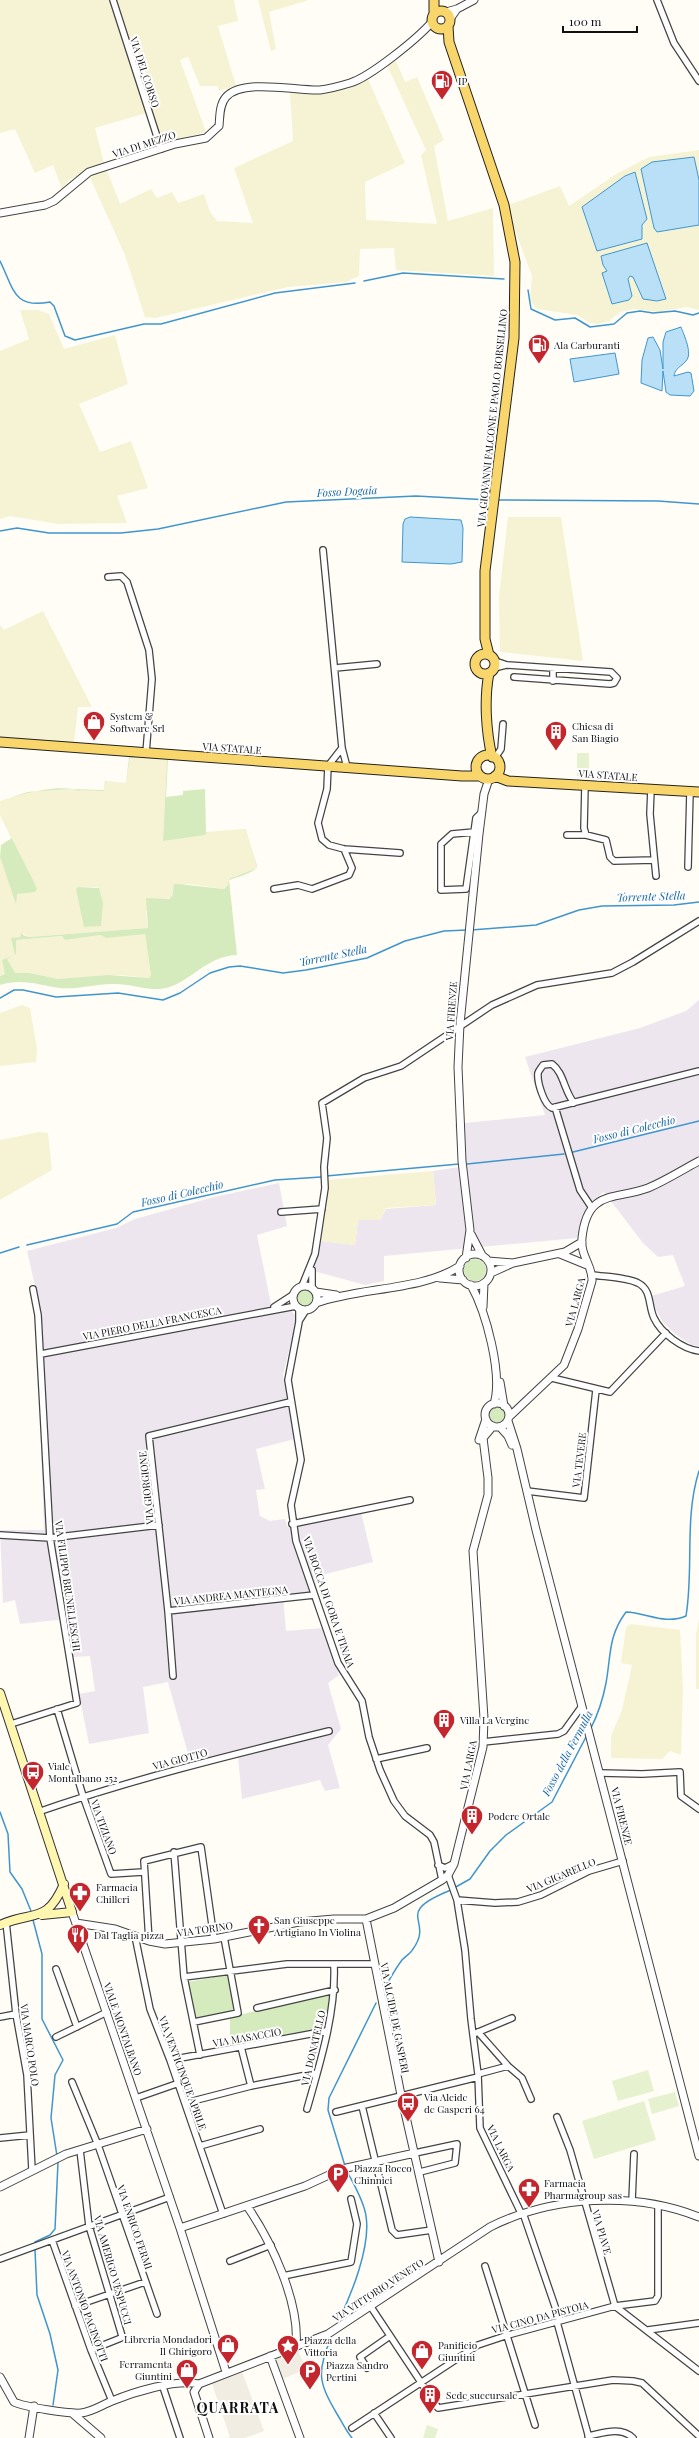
<svg xmlns="http://www.w3.org/2000/svg" width="699" height="2438" viewBox="0 0 699 2438" font-family="'Playfair Display',serif">
	<style>
		.industrial { fill: #eee6ef }
		.farmland { fill: #f6f3d4; fill-rule: evenodd }
		.green { fill: #d5ebbd; fill-rule: evenodd }
		.pitch { fill: #e6f2cf }
		.plaza { fill: #f1ede2 }
		.water { fill: #b9e0f7; stroke: #3f96cf }
		.lines { fill: none; stroke-linecap: round; stroke-linejoin: round }
		.stream { stroke: #3f96cf; stroke-width: 1.5 }
		.minor-casing { stroke: #444; stroke-width: 8 }
		.tertiary-casing { stroke: #444; stroke-width: 9 }
		.secondary-casing { stroke: #333; stroke-width: 10 }
		.primary-casing { stroke: #222; stroke-width: 11 }
		.minor { stroke: #fff; stroke-width: 5.5 }
		.tertiary { stroke: #fff; stroke-width: 7 }
		.secondary { stroke: #fff6b0; stroke-width: 8 }
		.primary { stroke: #f9d66b; stroke-width: 9 }
		.labels { text-anchor: middle; dominant-baseline: central; stroke-width: 4; stroke-linejoin: round; paint-order: stroke }
		.street-label { font-size: 10px; fill: #111; stroke: #fff }
		.poi-label { font-size: 10px; fill: #111; stroke: #fff; text-anchor: start }
		.water-label { font-size: 11px; font-style: italic; fill: #1768a6; stroke: #fff }
		.district-label { font-size: 14px; font-weight: bold; letter-spacing: 1px; fill: #111; stroke: #fff }
	</style>
	<rect width="100%" height="100%" fill="#fffdf5"/>
	<!-- industrial -->
	<path class="industrial" d="M699,1000V1346L691,1345L674,1333L663,1322L654,1307L651,1296L685,1286L673,1255L658,1257L643,1243L604,1192L591,1202L584,1215L577,1238L384,1256V1281L365,1285L306,1269L313,1243L321,1241L355,1245L358,1220H380L386,1209L436,1205L433,1171L460,1167L455,1124L545,1115L525,1057L640,1028L686,1011Z
		M279,1183L287,1226L257,1235L271,1304L277,1302L291,1310L297,1318L283,1375L295,1439L256,1449L265,1489L256,1490L260,1516L270,1521L285,1519L288,1528L361,1512L373,1562L314,1577L318,1592L283,1596L286,1631L322,1628L339,1675L328,1683L341,1729L328,1745L340,1788L325,1791L320,1780L242,1799L238,1757L192,1768L168,1682L143,1687L149,1733L89,1744L79,1694L95,1691L90,1656L73,1657L66,1619L20,1624L15,1600L3,1603L0,1530H44L38,1356L43,1347L39,1303L27,1251L116,1228L135,1219L214,1197Z"/>
	<!-- farmland -->
	<path class="farmland" d="M0,0H234L238,21L218,26L236,86L219,91L217,86H200L188,57L180,60L206,132L161,144L150,112L95,128L104,163L120,204L151,189L157,198L172,192L178,203L204,194L210,212L217,221L253,223L234,168L293,141L290,92L349,89L368,79L405,163L365,182L366,220L437,224L421,155L426,150L387,65L396,61L405,82L417,77L444,140L434,146L448,221L493,208L494,276L396,270L394,248L360,249L359,276L346,282L288,287L155,318L145,317L125,255L87,171L69,180L62,189L53,165L35,173L15,129L0,133Z
		M258,0H309L269,12L276,49L271,51Z
		M699,150V310L687,307L658,312L634,309L620,312L609,321L599,324L590,323L577,315L537,309L533,305L530,298L532,276L506,206L560,186L569,206L618,173L649,157Z
		M20,310H38L49,314L64,349L115,335L128,384L79,404L100,452L131,441L148,488L117,496L127,523L58,524L10,516L0,519V351L29,339Z
		M508,517H561L583,661L500,652L499,596Z
		M43,611L92,707H78L74,744L0,738V625L4,630Z
		M130,757L167,759L163,841L207,832L244,829L247,833L257,868L229,879L228,885L224,889L190,884L174,885L171,898L162,899L146,911L148,928L29,937L22,933L20,937L11,938L15,951L16,940L62,936L65,940L101,935L145,934L151,975L149,978L120,975L58,979L30,973H13L7,959L2,960L5,970V974L0,976V857L15,898L17,894L37,889L0,815V801L28,792L71,789L104,791L106,781L126,783ZM78,887H97L101,898Z
		M22,1005L30,1008L37,1049L36,1062L0,1066V1013Z
		M39,1132L48,1133L52,1170L0,1200V1140Z
		M433,1171L436,1205L386,1208L380,1220H358L355,1245L321,1241L327,1180Z
		M699,1619V1689H696V1634Z
		M631,1624L680,1630L683,1689L681,1755L670,1751L662,1759L611,1758V1736L622,1710L632,1665L621,1663L626,1627Z"/>
	<!-- green -->
	<path class="green" d="M129,757L168,759L166,797L183,795V791L205,789L206,832L244,829H245L247,833L257,866V868C249,874 238,877 229,880L237,955C204,956 187,987 160,989C145,990 130,984 115,984C97,983 78,990 60,988C38,985 22,978 0,985V976L5,974L2,960L15,955L11,938L20,937L22,932L23,935L29,937L148,928L146,898L169,899L172,896L174,884H178L224,889L228,885L229,879L257,868L247,833L244,829L207,832L205,835L163,841L167,759L130,757L126,783L106,781L104,791L79,790V791C60,783 19,795 0,801L28,792L71,789L104,790L105,781L126,783ZM145,934L151,975L149,978L108,975L58,979L30,973H15L7,959L16,954V940L62,936L65,940L101,935L106,938Z
		M0,815L34,882L37,889L35,892L17,894L16,904L0,857L1,845L12,838Z
		M78,887L99,888L103,903L101,926L84,927L76,889Z
		M464 1270a11 11 0 1 1 22 0a11 11 0 1 1-22 0Z
		M297 1298a8 8 0 1 1 16 0a8 8 0 1 1-16 0Z
		M489 1415a8 8 0 1 1 16 0a8 8 0 1 1-16 0Z
		M230,1974L236,2012L195,2020L188,1982Z
		M331,1994L323,2028L232,2045L230,2043V2017Z"/>
	<!-- pitch -->
	<path class="pitch" d="M577,753H589V776H577Z
		M648,2070L654,2091L618,2101L612,2081Z
		M675,2092L679,2106L652,2114L648,2099Z
		M644,2101L656,2140L594,2159L582,2121Z
		M427,2425L438,2429L435,2438H423Z"/>
	<!-- plaza -->
	<path class="plaza" d="M297,2348L306,2369L276,2382L268,2358Z
		M241,2369L264,2431L245,2438H227L230,2437L211,2381Z"/>
	<!-- water -->
	<path class="water" d="M694,157L699,180V225L657,232L654,228L641,169L652,162Z
		M635,172L647,219L642,225V239L597,251L582,207L625,176Z
		M647,243L666,299L657,301L643,299L633,277L630,276L628,279L632,296L629,300L612,304L602,273L607,271L603,265L601,256Z
		M681,327C684,335 693,354 686,361C681,367 675,368 674,376L688,372L691,373L694,391L690,396L670,395L666,392L663,371L662,391L641,383L642,360L648,338L653,337L660,350L663,369V342L666,332Z
		M615,353L619,374L574,382L570,359Z
		M410,517L461,520L463,528L462,562L451,564L402,562L403,524L405,519Z"/>
	<g class="lines">
		<!-- stream -->
		<path class="stream" d="M0,261C14,289 13,309 50,302L54,306L65,336L75,340L144,324H161L275,293L355,283
			M364,281L403,273L504,279
			M528,290L531,309L555,320L575,318L590,327L614,324L627,313L640,311L653,313L675,311L693,315L699,313
			M498,500L658,501L699,504
			M0,531L17,528L49,533H121L158,529L286,502L416,496L490,500
			M471,930L536,925L579,910L602,906L674,905L699,902
			M0,998L14,990H23L56,997L118,993L163,1000L180,993L210,973L229,967L240,966L283,973L306,970L367,958L405,941L444,931L467,930
			M573,1152L699,1121
			M467,1164L564,1154
			M326,1176L459,1164
			M27,1245L117,1224L133,1212L275,1180L321,1177
			M0,1253L19,1247
			M591,1728C598,1714 603,1699 606,1683C611,1656 608,1636 626,1612C647,1613 665,1625 686,1616C694,1568 684,1518 699,1471
			M0,1812L8,1834L10,1872L22,1889L31,1911
			M454,1888L470,1879L490,1851L506,1835L552,1802L587,1735
			M33,1920L42,1954V2019L63,2060L55,2075L51,2118L57,2156
			M384,1989C390,1979 395,1969 402,1960C406,1956 411,1953 413,1949C435,1919 391,1914 451,1890
			M345,2166L328,2110L329,2098L376,2003
			M35,2242L50,2235L55,2229L58,2162
			M35,2250L37,2295L50,2334L58,2370L53,2405
			M338,2322C351,2295 371,2247 366,2216C364,2201 354,2185 347,2171
			M331,2338C316,2373 319,2383 337,2414C342,2422 346,2431 352,2438"/>
		<!-- minor casing -->
		<g class="minor-casing">
			<path id="minor" d="M113,0L161,149
				M657,0L674,43L699,81
				M323,550L342,748L347,767
				M108,577L121,576L127,582L149,650L152,679L146,753
				M495,661L507,665L611,672L617,678L614,683L610,684L514,677
				M335,668L377,664
				M494,668L506,665
				M553,681V669
				M342,748L328,766L327,789L318,823L322,839L329,845L344,849L400,853
				M495,758L501,749L503,724
				M585,785L584,828L586,835L606,840L610,857L614,861L654,860
				M651,789L650,814L656,876
				M474,832L452,834L441,844V890L466,889L476,818L482,812
				M567,835H586
				M688,867L690,792
				M274,889L298,885L312,889L349,875L352,868L344,849
				M574,1103C564,1091 564,1073 552,1064L543,1065C542,1067 539,1070 538,1073C537,1082 544,1105 552,1108L699,1071
				M555,1107L580,1190L592,1208
				M281,1212L322,1209
				M312,1270V1288
				M592,1275C606,1277 625,1277 638,1283C652,1290 648,1306 654,1318C661,1333 682,1349 699,1351
				M302,1286L315,1254L325,1188L324,1167L327,1138L322,1103L364,1078L401,1066L492,1005L537,985L612,973L633,962L699,921
				M274,1307L294,1294
				M299,1308V1322L288,1380L301,1460L291,1505L296,1541L338,1663L362,1701L369,1737L380,1770L394,1801L405,1816L430,1835L434,1842L442,1880
				M299,1321L306,1310
				M41,1354L296,1306
				M552,1378L610,1392L666,1333
				M527,1491L584,1498L596,1390
				M292,1524L410,1500
				M0,1535L50,1538L159,1525
				M168,1611L149,1436L290,1402
				M173,1676L168,1611L314,1595
				M57,1709L83,1796L111,1874L143,1872
				M11,1724L77,1703L50,1538L38,1315L33,1289
				M483,1742L558,1734L564,1731L582,1706
				M376,1759L427,1748
				M601,1773L642,1774L680,1772L681,1796L699,1809
				M38,1812C133,1779 231,1755 329,1731
				M174,1852L184,1977L200,2055
				M438,1865L445,1868L453,1864
				M448,1875L457,1900L465,1950L471,2019L478,2074L480,2128L521,2213
				M457,1900L495,1903L518,1902L541,1895L589,1871L623,1861
				M6,1922L16,2014L27,2075L32,2170
				M135,1936L150,2009L170,2060L223,2214
				M149,1941L144,1861L201,1847L214,1939
				M56,1969L77,2027
				M184,1977L287,1964H374
				M257,2008L335,1990
				M0,2017L16,2014
				M194,2022L238,2013L224,1937
				M478,2032L508,2066
				M476,2033L512,2018
				M56,2037L107,2012
				M241,2047L251,2086
				M170,2060L326,2031
				M478,2074L508,2066L522,2078L531,2099
				M72,2082L98,2145L157,2314
				M136,2098L179,2083
				M185,2103L251,2086L317,2073
				M362,2106L392,2230L397,2235L432,2230
				M307,2109C320,2063 336,2013 334,1965
				M336,2112L478,2077
				M557,2117L570,2150L615,2306
				M0,2138L30,2135
				M200,2146L260,2129
				M80,2150L89,2226L122,2336L121,2338L91,2350
				M415,2153L457,2144L455,2163L420,2172
				M632,2201L634,2154
				M523,2213L560,2321
				M52,2240L91,2350L112,2401
				M0,2259L170,2197
				M230,2261L271,2245
				M485,2266L535,2425
				M283,2276L351,2262L357,2224L351,2199
				M75,2306L145,2282
				M615,2306L699,2371
				M371,2307L438,2408L613,2380L633,2381L642,2383L699,2436
				M557,2322L589,2438
				M648,2330L699,2323
				M367,2368L360,2357L390,2336
				M163,2387L180,2438
				M374,2413L391,2438
				M352,2428L478,2345L508,2335L615,2306L655,2301L658,2296V2206
				M588,2436C603,2433 621,2426 633,2438"/>
		</g>
		<!-- tertiary casing -->
		<g class="tertiary-casing">
			<path id="tertiary" d="M446,12L457,9L474,0
				M450,19L457,9
				M0,213L45,205L54,201L89,172L175,144L206,138L219,126C220,117 219,105 226,97C243,78 296,91 320,90C330,89 340,86 350,83C370,77 417,39 432,22
				M471,1234L482,1255
				M560,1254L587,1265
				M459 1270a16 16 0 1 1 32 0a16 16 0 1 1-32 0Z
				M466,1258L470,1230L462,1161L458,1067L460,1024L479,834L484,794L489,779
				M488,1261L513,1263
				M491,1273L513,1263L565,1252L582,1242
				M440,1278L463,1280
				M471,1285C486,1312 503,1374 494,1404
				M293 1298a12 12 0 1 1 24 0a12 12 0 1 1-24 0Z
				M316,1292L336,1295
				M316,1303C359,1287 422,1291 460,1266
				M483,1307L484,1283
				M500,1382L504,1406
				M485 1415a12 12 0 1 1 24 0a12 12 0 1 1-24 0Z
				M509,1417L564,1365L578,1329L592,1281C593,1266 580,1256 582,1238C587,1189 615,1200 648,1188C665,1181 682,1170 699,1161
				M508,1421L517,1449L536,1530L699,2156
				M500,1427L508,1436L512,1445
				M479,1440L486,1419
				M72,1912L180,2228L226,2372
				M366,1919L401,2095L439,2262
				M76,1923L115,1929L149,1941L165,1944L214,1939L299,1922L334,1919H366L394,1908L442,1880L448,1875L454,1864L483,1747L484,1718L473,1551L488,1495V1478L483,1438L493,1426
				M0,2187L66,2154L147,2129
				M247,2206C271,2241 300,2302 296,2346
				M180,2228L305,2186L342,2169L415,2153
				M270,2356L300,2438
				M0,2377L14,2402C25,2407 69,2414 81,2413C92,2412 102,2405 112,2401C134,2392 175,2379 199,2384
				M72,2413L101,2438
				M29,2438L34,2406
				M209,2438L194,2392L199,2384L328,2334L490,2227C552,2196 634,2191 699,2217"/>
		</g>
		<!-- secondary casing -->
		<g class="secondary-casing">
			<path id="secondary" d="M0,1693L72,1912
				M42,1915L72,1912
				M0,1925C34,1910 46,1925 64,1884"/>
		</g>
		<!-- primary casing -->
		<g class="primary-casing">
			<path id="primary" d="M434,0V14
				M432 20a9 9 0 1 1 18 0a9 9 0 1 1-18 0Z
				M448,26L449,42L504,205L515,262L514,338L485,571V639L489,655
				M475 664a10 10 0 1 1 20 0a10 10 0 1 1-20 0Z
				M489,673C484,699 486,731 492,757
				M0,742L462,776H480
				M476 767a12 12 0 1 1 24 0a12 12 0 1 1-24 0Z
				M495,776L508,781L699,792"/>
		</g>
		<!-- minor -->
		<use href="#minor" class="minor"/>
		<!-- tertiary -->
		<use href="#tertiary" class="tertiary"/>
		<!-- secondary -->
		<use href="#secondary" class="secondary"/>
		<!-- primary -->
		<use href="#primary" class="primary"/>
	</g>
	<!-- icons -->
	<defs>
		<g id="fuel-pin" transform="scale(1.15)"><path d="M0 17L-7.5 6A9.5 9.5 0 1 1 7.5 6Z" fill="#c4262e" stroke="#fff"/><path d="M-5.5-6h7V0h2V4h1.3V-2.5L3-4.5l.8-.8L6-3V5H2.5V1h-1V6h-7ZM-4.2-4.7v3.2H.2V-4.7Z" fill="#fff"/></g>
		<g id="shop-pin" transform="scale(1.15)"><path d="M0 17L-7.5 6A9.5 9.5 0 1 1 7.5 6Z" fill="#c4262e" stroke="#fff"/><path d="M-5-2.5h2.3a2.7 3.5 0 0 1 5.4 0H5L5.5 6h-11ZM-1.5-2.5h3a1.5 2.3 0 0 0-3 0Z" fill="#fff"/></g>
		<g id="building-pin" transform="scale(1.15)"><path d="M0 17L-7.5 6A9.5 9.5 0 1 1 7.5 6Z" fill="#c4262e" stroke="#fff"/><path d="M-4-6H4V6H1V3H-1V6H-4ZM-2.5-4.3h1.7v1.8h-1.7ZM.8-4.3h1.7v1.8H.8ZM-2.5-1h1.7V.8h-1.7ZM.8-1h1.7V.8H.8Z" fill="#fff"/></g>
		<g id="bus-pin" transform="scale(1.15)"><path d="M0 17L-7.5 6A9.5 9.5 0 1 1 7.5 6Z" fill="#c4262e" stroke="#fff"/><path d="M-5-6H5V4H4V6H2V4H-2V6H-4V4H-5ZM-3.5-4V0h7V-4ZM-3.5 1.2v1.5H-2V1.2ZM2 1.2v1.5H3.5V1.2Z" fill="#fff"/></g>
		<g id="pharmacy-pin" transform="scale(1.15)"><path d="M0 17L-7.5 6A9.5 9.5 0 1 1 7.5 6Z" fill="#c4262e" stroke="#fff"/><path d="M-2-6h4v4h4v4h-4v4h-4v-4h-4v-4h4Z" fill="#fff"/></g>
		<g id="church-pin" transform="scale(1.15)"><path d="M0 17L-7.5 6A9.5 9.5 0 1 1 7.5 6Z" fill="#c4262e" stroke="#fff"/><path d="M-1.2-6h2.4v3.5h3.3v2.4h-3.3V6h-2.4V-.1h-3.3v-2.4h3.3Z" fill="#fff"/></g>
		<g id="restaurant-pin" transform="scale(1.15)"><path d="M0 17L-7.5 6A9.5 9.5 0 1 1 7.5 6Z" fill="#c4262e" stroke="#fff"/><path d="M-5-6h1v4h1v-4h1v4h1v-4h1v5L-1.5 .5V6h-2V.5L-5-1ZM5-6V6H3V1.5H1.5Q1.5-4 5-6Z" fill="#fff"/></g>
		<g id="parking-pin" transform="scale(1.15)"><path d="M0 17L-7.5 6A9.5 9.5 0 1 1 7.5 6Z" fill="#c4262e" stroke="#fff"/><path d="M-3.5-5.5H1a3.5 3.5 0 0 1 0 7H-1V5.5H-3.5ZM-1-3.4V-.6H.8a1.4 1.4 0 0 0 0-2.8Z" fill="#fff"/></g>
		<g id="sight-pin" transform="scale(1.15)"><path d="M0 17L-7.5 6A9.5 9.5 0 1 1 7.5 6Z" fill="#c4262e" stroke="#fff"/><path d="M0-6L1.8-2.2L6-1.7L2.9 1.2L3.7 5.4L0 3.3L-3.7 5.4L-2.9 1.2L-6-1.7L-1.8-2.2Z" fill="#fff"/></g>
	</defs>
	<g fill-rule="evenodd">
		<use href="#fuel-pin" x="442" y="81"/>
		<use href="#fuel-pin" x="539" y="345"/>
		<use href="#shop-pin" x="94" y="722"/>
		<use href="#building-pin" x="556" y="732"/>
		<use href="#building-pin" x="444" y="1720"/>
		<use href="#bus-pin" x="33" y="1772"/>
		<use href="#building-pin" x="472" y="1816"/>
		<use href="#pharmacy-pin" x="80" y="1893"/>
		<use href="#church-pin" x="259" y="1926"/>
		<use href="#restaurant-pin" x="78" y="1935"/>
		<use href="#bus-pin" x="408" y="2103"/>
		<use href="#parking-pin" x="338" y="2174"/>
		<use href="#pharmacy-pin" x="529" y="2189"/>
		<use href="#shop-pin" x="228" y="2345"/>
		<use href="#sight-pin" x="288" y="2346"/>
		<use href="#shop-pin" x="422" y="2351"/>
		<use href="#shop-pin" x="187" y="2370"/>
		<use href="#parking-pin" x="310" y="2371"/>
		<use href="#building-pin" x="430" y="2395"/>
	</g>
	<g class="labels">
		<!-- street labels -->
		<g class="street-label">
			<text transform="translate(145 72) rotate(72)">VIA DEL CORSO</text>
			<text transform="translate(144 144) rotate(-18)">VIA DI MEZZO</text>
			<text transform="translate(492 418) rotate(-84)">VIA GIOVANNI FALCONE E PAOLO BORSELLINO</text>
			<text transform="translate(232 748) rotate(4)">VIA STATALE</text>
			<text transform="translate(608 775) rotate(4)">VIA STATALE</text>
			<text transform="translate(451 1011) rotate(-86)">VIA FIRENZE</text>
			<text transform="translate(575 1302) rotate(-75)">VIA LARGA</text>
			<text transform="translate(152 1323) rotate(-11)">VIA PIERO DELLA FRANCESCA</text>
			<text transform="translate(579 1460) rotate(-83)">VIA TEVERE</text>
			<text transform="translate(146 1488) rotate(-96)">VIA GIORGIONE</text>
			<text transform="translate(68 1586) rotate(82)">VIA FILIPPO BRUNELLESCHI</text>
			<text transform="translate(231 1595) rotate(-6)">VIA ANDREA MANTEGNA</text>
			<text transform="translate(329 1602) rotate(71)">VIA BOCCA DI GORA E TINAIA</text>
			<text transform="translate(180 1759) rotate(-15)">VIA GIOTTO</text>
			<text transform="translate(468 1765) rotate(-79)">VIA LARGA</text>
			<text transform="translate(622 1816) rotate(76)">VIA FIRENZE</text>
			<text transform="translate(104 1827) rotate(70)">VIA TIZIANO</text>
			<text transform="translate(561 1875) rotate(-23)">VIA GIGARELLO</text>
			<text transform="translate(205 1929) rotate(-8)">VIA TORINO</text>
			<text transform="translate(395 2018) rotate(79)">VIA ALCIDE DE GASPERI</text>
			<text transform="translate(123 2029) rotate(71)">VIALE MONTALBANO</text>
			<text transform="translate(247 2037) rotate(-10)">VIA MASACCIO</text>
			<text transform="translate(30 2045) rotate(82)">VIA MARCO POLO</text>
			<text transform="translate(313 2048) rotate(-77)">VIA DONATELLO</text>
			<text transform="translate(183 2073) rotate(70)">VIA VENTICINQUE APRILE</text>
			<text transform="translate(501 2148) rotate(64)">VIA LARGA</text>
			<text transform="translate(135 2227) rotate(71)">VIA ENRICO FERMI</text>
			<text transform="translate(602 2232) rotate(74)">VIA PIAVE</text>
			<text transform="translate(113 2270) rotate(74)">VIA AMERIGO VESPUCCI</text>
			<text transform="translate(378 2290) rotate(-33)">VIA VITTORIO VENETO</text>
			<text transform="translate(85 2306) rotate(70)">VIA ANTONIO PACINOTTI</text>
			<text transform="translate(540 2317) rotate(-15)">VIA CINO DA PISTOIA</text>
		</g>
		<!-- poi labels -->
		<g class="poi-label">
			<text x="458" y="81">IP</text>
			<text x="554" y="345">Ala Carburanti</text>
			<text x="110" y="716">System &amp;<tspan x="110" dy="12">Software Srl</tspan></text>
			<text x="572" y="726">Chiesa di<tspan x="572" dy="12">San Biagio</tspan></text>
			<text x="460" y="1720">Villa La Vergine</text>
			<text x="48" y="1766">Viale<tspan x="48" dy="12">Montalbano 252</tspan></text>
			<text x="488" y="1816">Podere Ortale</text>
			<text x="96" y="1887">Farmacia<tspan x="96" dy="12">Chilleri</tspan></text>
			<text x="274" y="1920">San Giuseppe<tspan x="274" dy="12">Artigiano In Violina</tspan></text>
			<text x="94" y="1935">Dal Taglia pizza</text>
			<text x="424" y="2097">Via Alcide<tspan x="424" dy="12">de Gasperi 64</tspan></text>
			<text x="354" y="2168">Piazza Rocco<tspan x="354" dy="12">Chinnici</tspan></text>
			<text x="544" y="2183">Farmacia<tspan x="544" dy="12">Pharmagroup sas</tspan></text>
			<text x="212" y="2339" text-anchor="end">Libreria Mondadori<tspan x="212" dy="12">Il Ghirigoro</tspan></text>
			<text x="304" y="2340">Piazza della<tspan x="304" dy="12">Vittoria</tspan></text>
			<text x="438" y="2345">Panificio<tspan x="438" dy="12">Giuntini</tspan></text>
			<text x="172" y="2364" text-anchor="end">Ferramenta<tspan x="172" dy="12">Giuntini</tspan></text>
			<text x="326" y="2365">Piazza Sandro<tspan x="326" dy="12">Pertini</tspan></text>
			<text x="446" y="2395">Sede succursale</text>
		</g>
		<!-- water labels -->
		<g class="water-label">
			<text transform="translate(347 491) rotate(-3)">Fosso Dogaia</text>
			<text transform="translate(651 896) rotate(-2)">Torrente Stella</text>
			<text transform="translate(333 955) rotate(-12)">Torrente Stella</text>
			<text transform="translate(634 1129) rotate(-14)">Fosso di Colecchio</text>
			<text transform="translate(182 1193) rotate(-13)">Fosso di Colecchio</text>
			<text transform="translate(567 1753) rotate(-62)">Fosso della Fermulla</text>
		</g>
		<!-- district labels -->
		<g class="district-label">
			<text x="238" y="2407">QUARRATA</text>
		</g>
	</g>
	<!-- scale -->
	<path d="M563 26v6h74v-6" fill="none" stroke="#111111" stroke-width="2"/>
	<text x="569" y="26" font-size="12" fill="#111111" stroke="#ffffff" stroke-width="3" paint-order="stroke">100 m</text>
</svg>
